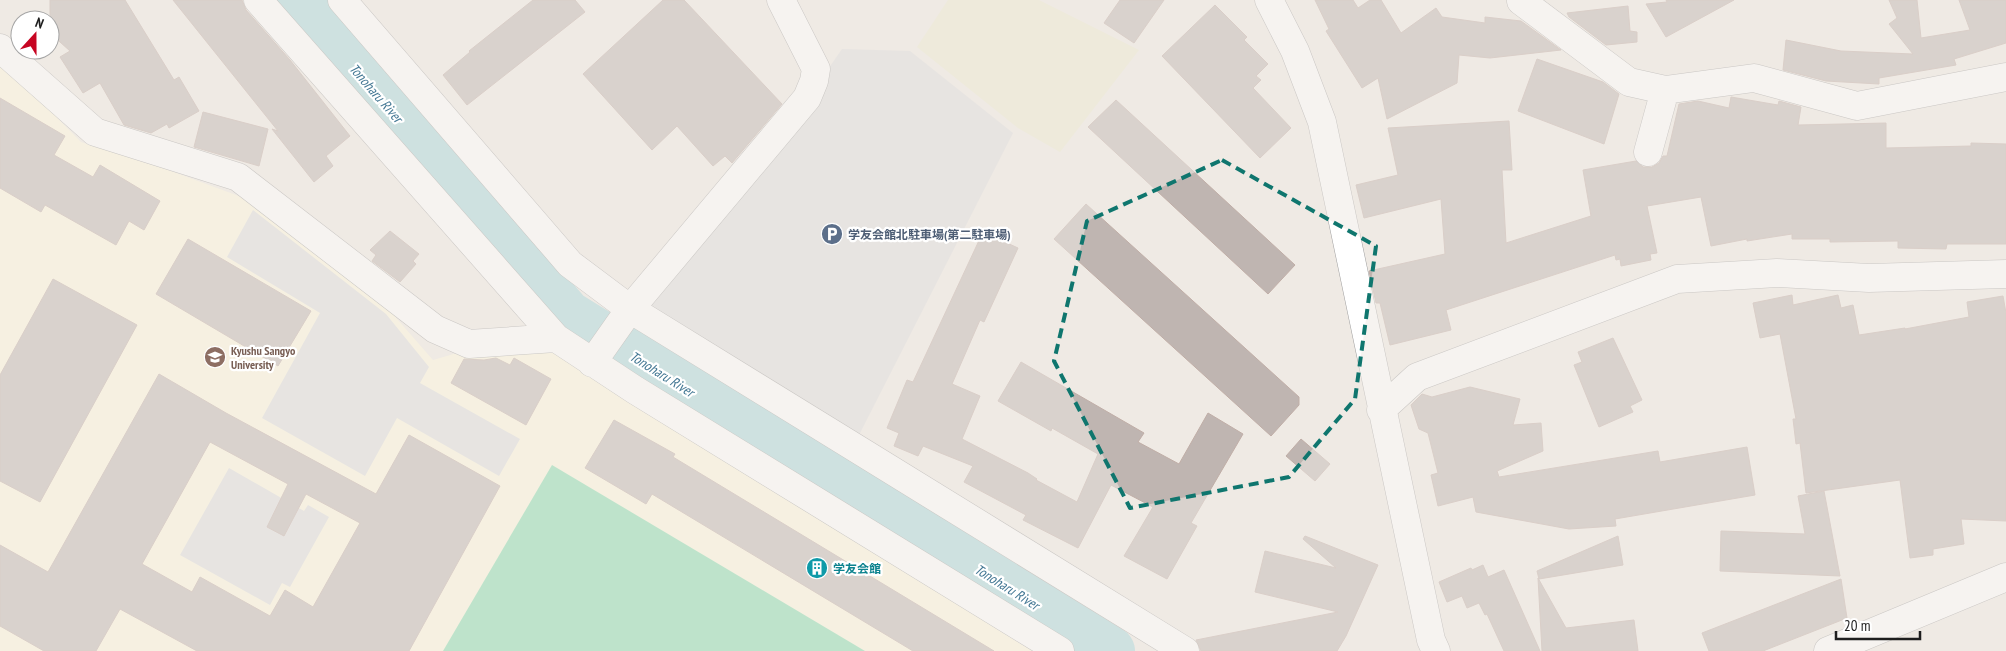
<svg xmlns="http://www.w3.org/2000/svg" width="2006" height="651" viewBox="0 0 2006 651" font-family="'PT Sans Narrow','Noto Sans JP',sans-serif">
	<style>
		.education { fill: #fef9de }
		.farmland { fill: #edebd0 }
		.pitch { fill: #84dcad }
		.parking { fill: #dedede }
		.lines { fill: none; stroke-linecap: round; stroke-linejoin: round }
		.river { stroke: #a6d7db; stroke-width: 50 }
		.building { fill: #bfb5b1; stroke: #c0aea7; fill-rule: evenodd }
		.minor-casing { stroke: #9f9f9f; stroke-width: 29 }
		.minor { stroke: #fff; stroke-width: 28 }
		.marked { fill: none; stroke: #0f766e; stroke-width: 4; stroke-dasharray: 10 6; stroke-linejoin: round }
		.labels { text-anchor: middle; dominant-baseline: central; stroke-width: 4.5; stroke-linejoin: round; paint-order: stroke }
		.service-label { font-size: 12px; font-weight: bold; fill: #4e5e75; stroke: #fff; text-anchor: start }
		.education-label { font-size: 12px; font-weight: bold; fill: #785e54; stroke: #fff; text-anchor: start }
		.culture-label { font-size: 12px; font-weight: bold; fill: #0d838f; stroke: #fff; text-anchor: start }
		.water-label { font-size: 14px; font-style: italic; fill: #447894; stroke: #fff }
	</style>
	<rect width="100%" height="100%" fill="#efeae4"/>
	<!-- education -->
	<path class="education" d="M0,60L81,142L171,171L255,202L391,312L433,360L457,353L556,351L1032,651H0Z"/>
	<!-- farmland -->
	<path class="farmland" d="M948,0H1039L1139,50L1060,152L1018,128L917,47Z"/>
	<!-- pitch -->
	<path class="pitch" d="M552,465L865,651H443Z"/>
	<!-- parking -->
	<path class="parking" d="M842,49L910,51L1013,133L859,435L645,302L761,166Z
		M253,210L386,314L429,367L420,383L520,439L499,476L397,418L365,476L262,418L320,313L227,257Z
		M229,468L304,511L308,505L329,517L290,587L282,583L270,605L180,555Z"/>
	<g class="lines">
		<!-- river -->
		<path class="river" d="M297,0L567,315L1110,651"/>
	</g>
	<!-- building -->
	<path class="building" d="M50,0H125L174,80L179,77L199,111L169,128L167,124L151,133L124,125L100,83L83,93L60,57L70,51L50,33Z
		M173,0H242L246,10L290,60L350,136L326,156L333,166L314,182L272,129L278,131Z
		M533,0H575L585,12L467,105L443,75L470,52L469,51Z
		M663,0H684L782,104L732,163L725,156L713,166L677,126L652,150L583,74Z
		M1120,0H1164L1134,43L1104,23Z
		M1315,0H1353L1358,8L1370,0H1381L1401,33L1436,8L1442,17L1485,23V17L1521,21L1561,50L1490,58L1459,55L1457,83L1387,119L1378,78L1362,88L1326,31L1329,29Z
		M1666,0H1734L1666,37L1646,4L1667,2Z
		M1889,0H1917L1921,38L1970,30L1959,0H2006V43L1954,59L1956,65L1879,78V84L1826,81L1783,70L1786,40L1841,51L1913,54L1889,24L1897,18Z
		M1215,5L1247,37L1244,40L1268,64L1256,76L1261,80L1253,88L1291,128L1260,158L1162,56Z
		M1628,6L1630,31L1637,32V42L1606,45L1569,17L1567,13Z
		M1537,59L1603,82L1619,94L1604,144L1518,111Z
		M1731,97L1778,105L1779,101L1801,107L1798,125L1886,123V148L1971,146V143L2006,144V244H1947L1946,249L1898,248V241L1830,242V239H1792V234L1747,241V239L1711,246L1701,197L1647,206L1657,253L1650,254L1651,260L1621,266L1620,259L1616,260L1615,255L1446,310L1451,330L1390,345L1380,303H1376L1369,271L1445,254L1441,199L1364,218L1356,185L1398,175L1388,128L1509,121L1512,170H1502L1506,243L1591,216L1583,170L1636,161L1643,167H1652L1659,163L1663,156H1667L1679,104L1698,101L1729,108Z
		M0,98L65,136L54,155L93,177L100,165L160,201L144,230L129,221L116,245L45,205L41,212L0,188Z
		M1116,100L1295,265L1268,294L1088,127Z
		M203,112L268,129L259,166L194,147Z
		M1086,204L1299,397V405L1271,436L1054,239Z
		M390,231L419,254L413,261L416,264L400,282L372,261L376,255L370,250Z
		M983,232L1018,248L984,322L980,320L952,384L980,396L962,439L1028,473L1037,479L1036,480L1077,502L1098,454L1052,428L1051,431L998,401L1021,362L1144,433L1138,442L1179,464L1208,413L1243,434L1191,523L1197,526L1167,579L1124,556L1153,507L1111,485L1078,548L1023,520L1026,515L964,482L973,466L923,446L918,456L894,446L899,433L887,428L907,380L913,382Z
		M188,239L311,311L278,366L156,294Z
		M53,279L137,325L40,502L0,481V375Z
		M1792,295L1793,305L1838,295L1841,308L1853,305L1859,335L1905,328V329L1969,317L1967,302L2003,296L2006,313V521L1961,519L1964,544L1933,549V555L1910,558L1900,480L1806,493L1800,443L1796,444L1793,419H1796L1780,334L1760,338L1753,303Z
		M1613,338L1642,400L1630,406L1633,412L1599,427L1574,365L1582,362L1578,352Z
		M496,358L510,365L514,358L551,379L526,425L451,383L464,359L484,360Z
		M159,374L226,413L376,494L409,435L500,486L409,651H197L120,609L96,651H44L0,626V545L48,572ZM210,442L288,484L267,527L284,536L306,494L360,523L313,607L285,590L270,616L200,577L192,592L142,564Z
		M1470,387L1520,399L1513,425L1541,423L1543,451L1497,471L1499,477L1658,451L1660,462L1747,447L1755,495L1615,519L1616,526L1569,529L1476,512L1473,497L1438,506L1431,475L1438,473L1428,433L1419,429L1411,405L1422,394L1432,397Z
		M614,420L675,454L673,457L994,651H913L652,494L646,504L585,468Z
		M1301,439L1330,464L1315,481L1286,456Z
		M1824,491L1840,576L1720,571L1721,531L1805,534L1798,496Z
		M1305,536L1378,565L1346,636L1337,651H1201L1196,640L1338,612L1255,592L1265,551L1336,568L1303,539Z
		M1618,536L1623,565L1539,579L1537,571Z
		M1483,565L1488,577L1504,570L1540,651H1504L1487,614L1485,615L1479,603L1467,608L1462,596L1447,602L1439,582L1471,568L1472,570Z
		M1538,578L1566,628L1634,620L1638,651H1542Z
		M1841,579L1847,618L1763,651H1709L1702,633Z"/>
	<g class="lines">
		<!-- minor casing -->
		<g class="minor-casing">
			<path id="minor" d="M258,0L556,338
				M342,0L570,264L630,309L1185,651
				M1269,0L1295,51L1322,122L1431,640L1436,651
				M1521,1L1629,82L1665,90L1754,78L1857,106L2006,77
				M0,48L95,132L238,177L435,329L469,344L556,338L635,390L1060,651
				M1648,152L1665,90
				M592,363L630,309L807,98L814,81L816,69L781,0
				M1381,410L1417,377L1677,279L1777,273L1869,278L2006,274
				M1828,651L2006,577"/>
		</g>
		<!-- minor -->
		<use href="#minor" class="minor"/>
	</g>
	<!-- marked area -->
	<path d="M0 0H2006V651H0ZM1222,160L1376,246L1355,399L1289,477L1130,508L1054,361L1087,221Z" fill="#efeae4" fill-opacity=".55" fill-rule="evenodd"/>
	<path class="marked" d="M1222,160L1376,246L1355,399L1289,477L1130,508L1054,361L1087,221Z"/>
	<!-- icons -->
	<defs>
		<g id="parking-disc" transform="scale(1.125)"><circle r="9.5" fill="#5c6f8a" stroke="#fff"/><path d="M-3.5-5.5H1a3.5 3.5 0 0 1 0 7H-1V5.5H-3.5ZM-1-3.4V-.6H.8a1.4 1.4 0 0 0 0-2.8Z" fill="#fff"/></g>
		<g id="university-disc" transform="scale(1.125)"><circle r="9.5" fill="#8d6e63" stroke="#fff"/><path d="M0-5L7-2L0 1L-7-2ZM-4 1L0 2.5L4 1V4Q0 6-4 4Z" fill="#fff"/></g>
		<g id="building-disc" transform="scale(1.125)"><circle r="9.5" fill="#0f9aa8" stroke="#fff"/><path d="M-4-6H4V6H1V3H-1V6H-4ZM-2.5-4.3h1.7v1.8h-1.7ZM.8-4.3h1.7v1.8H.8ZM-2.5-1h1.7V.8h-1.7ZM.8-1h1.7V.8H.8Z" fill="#fff"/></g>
	</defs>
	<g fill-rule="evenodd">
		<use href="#parking-disc" x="832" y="234"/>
		<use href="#university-disc" x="215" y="357"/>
		<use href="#building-disc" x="817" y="568"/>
	</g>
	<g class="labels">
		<!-- service labels -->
		<g class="service-label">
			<text x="848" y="234">学友会館北駐車場(第二駐車場)</text>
		</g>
		<!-- education labels -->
		<g class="education-label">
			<text x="231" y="350">Kyushu Sangyo<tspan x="231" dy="14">University</tspan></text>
		</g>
		<!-- culture labels -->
		<g class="culture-label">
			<text x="833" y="568">学友会館</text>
		</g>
		<!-- water labels -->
		<g class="water-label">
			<text transform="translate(376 93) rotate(49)">Tonoharu River</text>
			<text transform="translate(662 374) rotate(32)">Tonoharu River</text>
			<text transform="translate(1007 587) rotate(32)">Tonoharu River</text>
		</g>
	</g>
	<!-- north arrow -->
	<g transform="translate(35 35) rotate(21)"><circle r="24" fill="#ffffff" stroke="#a5a5a5"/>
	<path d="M0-4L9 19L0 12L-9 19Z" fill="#c70522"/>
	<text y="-8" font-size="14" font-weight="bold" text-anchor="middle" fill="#1e1e1e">N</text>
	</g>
	<!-- scale -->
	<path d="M1836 631v8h84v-8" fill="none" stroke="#1e1e1e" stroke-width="2.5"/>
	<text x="1844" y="631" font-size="15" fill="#1e1e1e" stroke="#ffffff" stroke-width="4" paint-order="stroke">20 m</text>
</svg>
